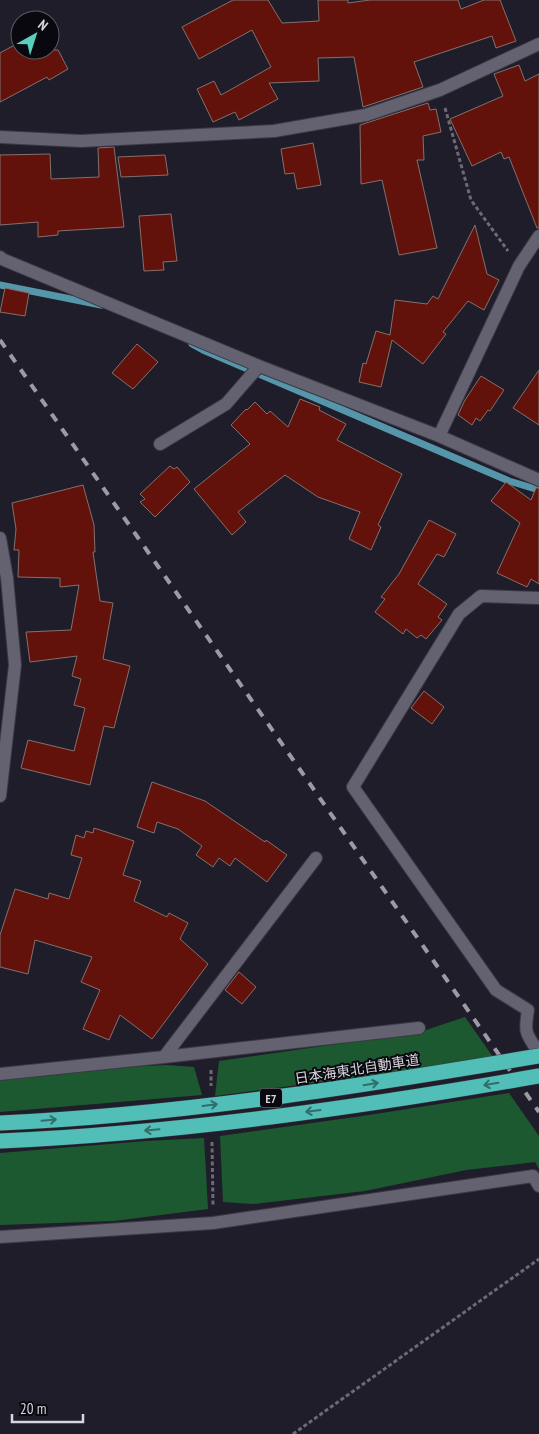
<svg xmlns="http://www.w3.org/2000/svg" width="539" height="1434" viewBox="0 0 539 1434" font-family="'PT Sans Narrow','Noto Sans JP',sans-serif">
	<style>
		.forest { fill: #1d5930 }
		.lines { fill: none; stroke-linecap: round; stroke-linejoin: round }
		.stream { stroke: #5596aa; stroke-width: 7 }
		.building { fill: #62120b; stroke: #84706c }
		.minor-casing { stroke: #3b3944; stroke-width: 14 }
		.path { stroke: #6c6a76; stroke-width: 3; stroke-dasharray: 4 2.5; stroke-linecap: butt }
		.minor { stroke: #646171; stroke-width: 12 }
		.rail { stroke: #9c9ba5; stroke-width: 4; stroke-dasharray: 9 9; stroke-linecap: butt }
		.highway-bridge-casing { stroke: #3b3944; stroke-width: 16; stroke-linecap: butt }
		.highway-bridge { stroke: #51bfb7; stroke-width: 15 }
		.oneway { stroke: #316d6b }
		.labels { text-anchor: middle; dominant-baseline: central; stroke-width: 4; stroke-linejoin: round; paint-order: stroke }
		.shield { fill: #09080e; stroke: #9998a0; stroke-width: 1 }
		.shield-label { font-size: 12px; font-weight: bold; fill: #d7d6df }
		.street-label { font-size: 14px; fill: #d7d6df; stroke: #09080e }
	</style>
	<rect width="100%" height="100%" fill="#201d2b"/>
	<!-- forest -->
	<path class="forest" d="M465,1017L493,1057L411,1070L215,1096L219,1061L420,1032Z
		M167,1065L194,1067L202,1095L0,1112V1080L97,1068Z
		M509,1093L539,1136V1169L535,1162L466,1170L365,1191L253,1204L223,1202L220,1136L369,1115Z
		M204,1138L208,1209L114,1221L0,1225V1153L146,1141Z"/>
	<g class="lines">
		<!-- stream -->
		<path class="stream" d="M0,285L101,305
			M192,344L203,350L509,481L539,490"/>
	</g>
	<!-- building -->
	<path class="building" d="M233,0H268L282,23L319,21L318,0H348V3L370,0H458L461,9L484,0H500L516,41L496,48L492,36L414,62L423,87L363,107L354,57L318,58L319,81L269,83L278,99L239,120L235,112L213,122L197,89L214,81L221,95L271,67L252,30L199,59L182,27Z
		M20,42V50H58L68,69L49,80L47,77L0,102V53Z
		M519,65L525,81L539,74V228H537L509,157L504,159L501,152L472,166L450,119L503,96L494,74Z
		M428,103L430,110L436,109L441,132L423,136L424,160H417L437,248L399,255L382,180L361,184L360,125Z
		M313,143L321,185L297,189L294,173L285,174L281,149Z
		M114,147L124,227L58,231V235L38,237V222L0,225V155L50,154L51,179L99,177L98,148Z
		M165,155L168,175L121,177L118,157Z
		M171,214L177,261L163,262L164,270L144,271L139,216Z
		M475,225L487,274L499,280L484,310L468,301L443,332L446,334L423,364L392,340L381,387L359,382L363,363L366,364L376,331L390,335L395,300L427,304L433,296L438,299Z
		M5,288L29,293L25,316L0,312Z
		M137,344L158,362L133,389L112,373Z
		M539,370V425L513,408Z
		M481,376L504,390L490,411L488,410L480,421L476,418L472,425L458,415L465,400Z
		M300,399L320,407L319,410L346,424L337,440L402,474L378,525L381,527L371,550L349,539L360,512L318,497L285,475L238,512L246,522L232,535L194,489L250,444L231,425L246,409L247,410L255,402L267,414L270,411L288,427Z
		M170,466L174,469L177,467L190,482L155,517L140,502L145,499L140,494Z
		M506,482L531,500L536,488H539V584L531,579L527,587L497,573L520,523L491,501Z
		M83,485L94,525L95,552H93L100,601L113,603L103,659L130,666L114,728L104,726L90,785L21,768L28,740L74,751L85,708L74,705L81,679L72,676L77,656L30,662L26,632L71,630L79,585L60,587V578L18,577L19,550H14L16,529L12,503Z
		M429,520L456,534L444,557L437,554L418,584L447,604L438,617L442,620L426,639L421,635L417,638L406,629L403,634L375,612L385,599L381,597L399,574Z
		M424,691L444,707L432,724L411,708Z
		M152,782L205,801L265,842L266,840L287,855L267,882L235,858L230,866L219,858L213,867L196,855L202,846L178,829L157,822L154,833L137,827Z
		M94,828L134,841L123,875L141,881L134,901L167,917L169,913L188,923L180,939L208,964L152,1039L120,1015L109,1040L83,1029L100,990L81,982L92,957L35,940L28,974L0,967V935L15,889L48,899L49,893L69,899L82,858L71,855L76,835L84,838L86,831L93,833Z
		M239,972L256,987L242,1004L225,990Z"/>
	<g class="lines">
		<!-- minor casing -->
		<g class="minor-casing">
			<path id="minor" d="M0,137L81,141L274,131L366,115L440,90L539,44
				M0,257L2,259L259,366L439,436L539,480
				M439,436L519,266L539,236
				M160,444L226,404L259,366
				M0,538L7,578L15,665L0,796
				M539,598L481,596L459,614L353,787L496,990L528,1010C524,1034 526,1033 539,1053
				M164,1057L419,1028
				M0,1074L164,1057L316,858
				M0,1237L213,1223L533,1176L539,1186"/>
		</g>
		<!-- path -->
		<path class="path" d="M445,108L471,200L508,251
			M211,1070V1086
			M212,1142L213,1206
			M293,1434L539,1259"/>
		<!-- minor -->
		<use href="#minor" class="minor"/>
		<!-- rail -->
		<path class="rail" d="M0,340L539,1112"/>
		<!-- highway-bridge casing -->
		<g class="highway-bridge-casing">
			<path id="highway-bridge" d="M0,1123C181,1115 360,1086 539,1056
				M0,1141C181,1133 361,1107 539,1076"/>
		</g>
		<!-- highway-bridge -->
		<use href="#highway-bridge" class="highway-bridge"/>
	</g>
	<!-- one-way arrows -->
	<defs><path id="oneway-shaft" d="M-6 0H5M1.5-3L5.5 0L1.5 3" fill="none" stroke-width="1.6" stroke-linecap="round" stroke-linejoin="round" transform="scale(1.25)"/></defs>
	<g class="oneway">
		<use href="#oneway-shaft" transform="translate(371 1084) rotate(-9)"/>
		<use href="#oneway-shaft" transform="translate(491 1084) rotate(171)"/>
		<use href="#oneway-shaft" transform="translate(210 1105) rotate(-7)"/>
		<use href="#oneway-shaft" transform="translate(313 1111) rotate(173)"/>
		<use href="#oneway-shaft" transform="translate(49 1120) rotate(-5)"/>
		<use href="#oneway-shaft" transform="translate(152 1130) rotate(175)"/>
	</g>
	<g class="labels">
		<!-- shield labels -->
		<rect class="shield" x="260" y="1088.5" width="22" height="19" rx="4"/>
		<g class="shield-label">
			<text x="271" y="1098">E7</text>
		</g>
		<!-- street labels -->
		<g class="street-label">
			<text transform="translate(357 1069) rotate(-9)">日本海東北自動車道</text>
		</g>
	</g>
	<!-- north arrow -->
	<g transform="translate(35 35) rotate(39)"><circle r="24" fill="#09080e" stroke="#5b5a62"/>
	<path d="M0-4L9 19L0 12L-9 19Z" fill="#5acebd"/>
	<text y="-8" font-size="14" font-weight="bold" text-anchor="middle" fill="#d7d6df">N</text>
	</g>
	<!-- scale -->
	<path d="M12 1414v8h71v-8" fill="none" stroke="#d7d6df" stroke-width="2.5"/>
	<text x="20" y="1414" font-size="15" fill="#d7d6df" stroke="#09080e" stroke-width="4" paint-order="stroke">20 m</text>
</svg>
